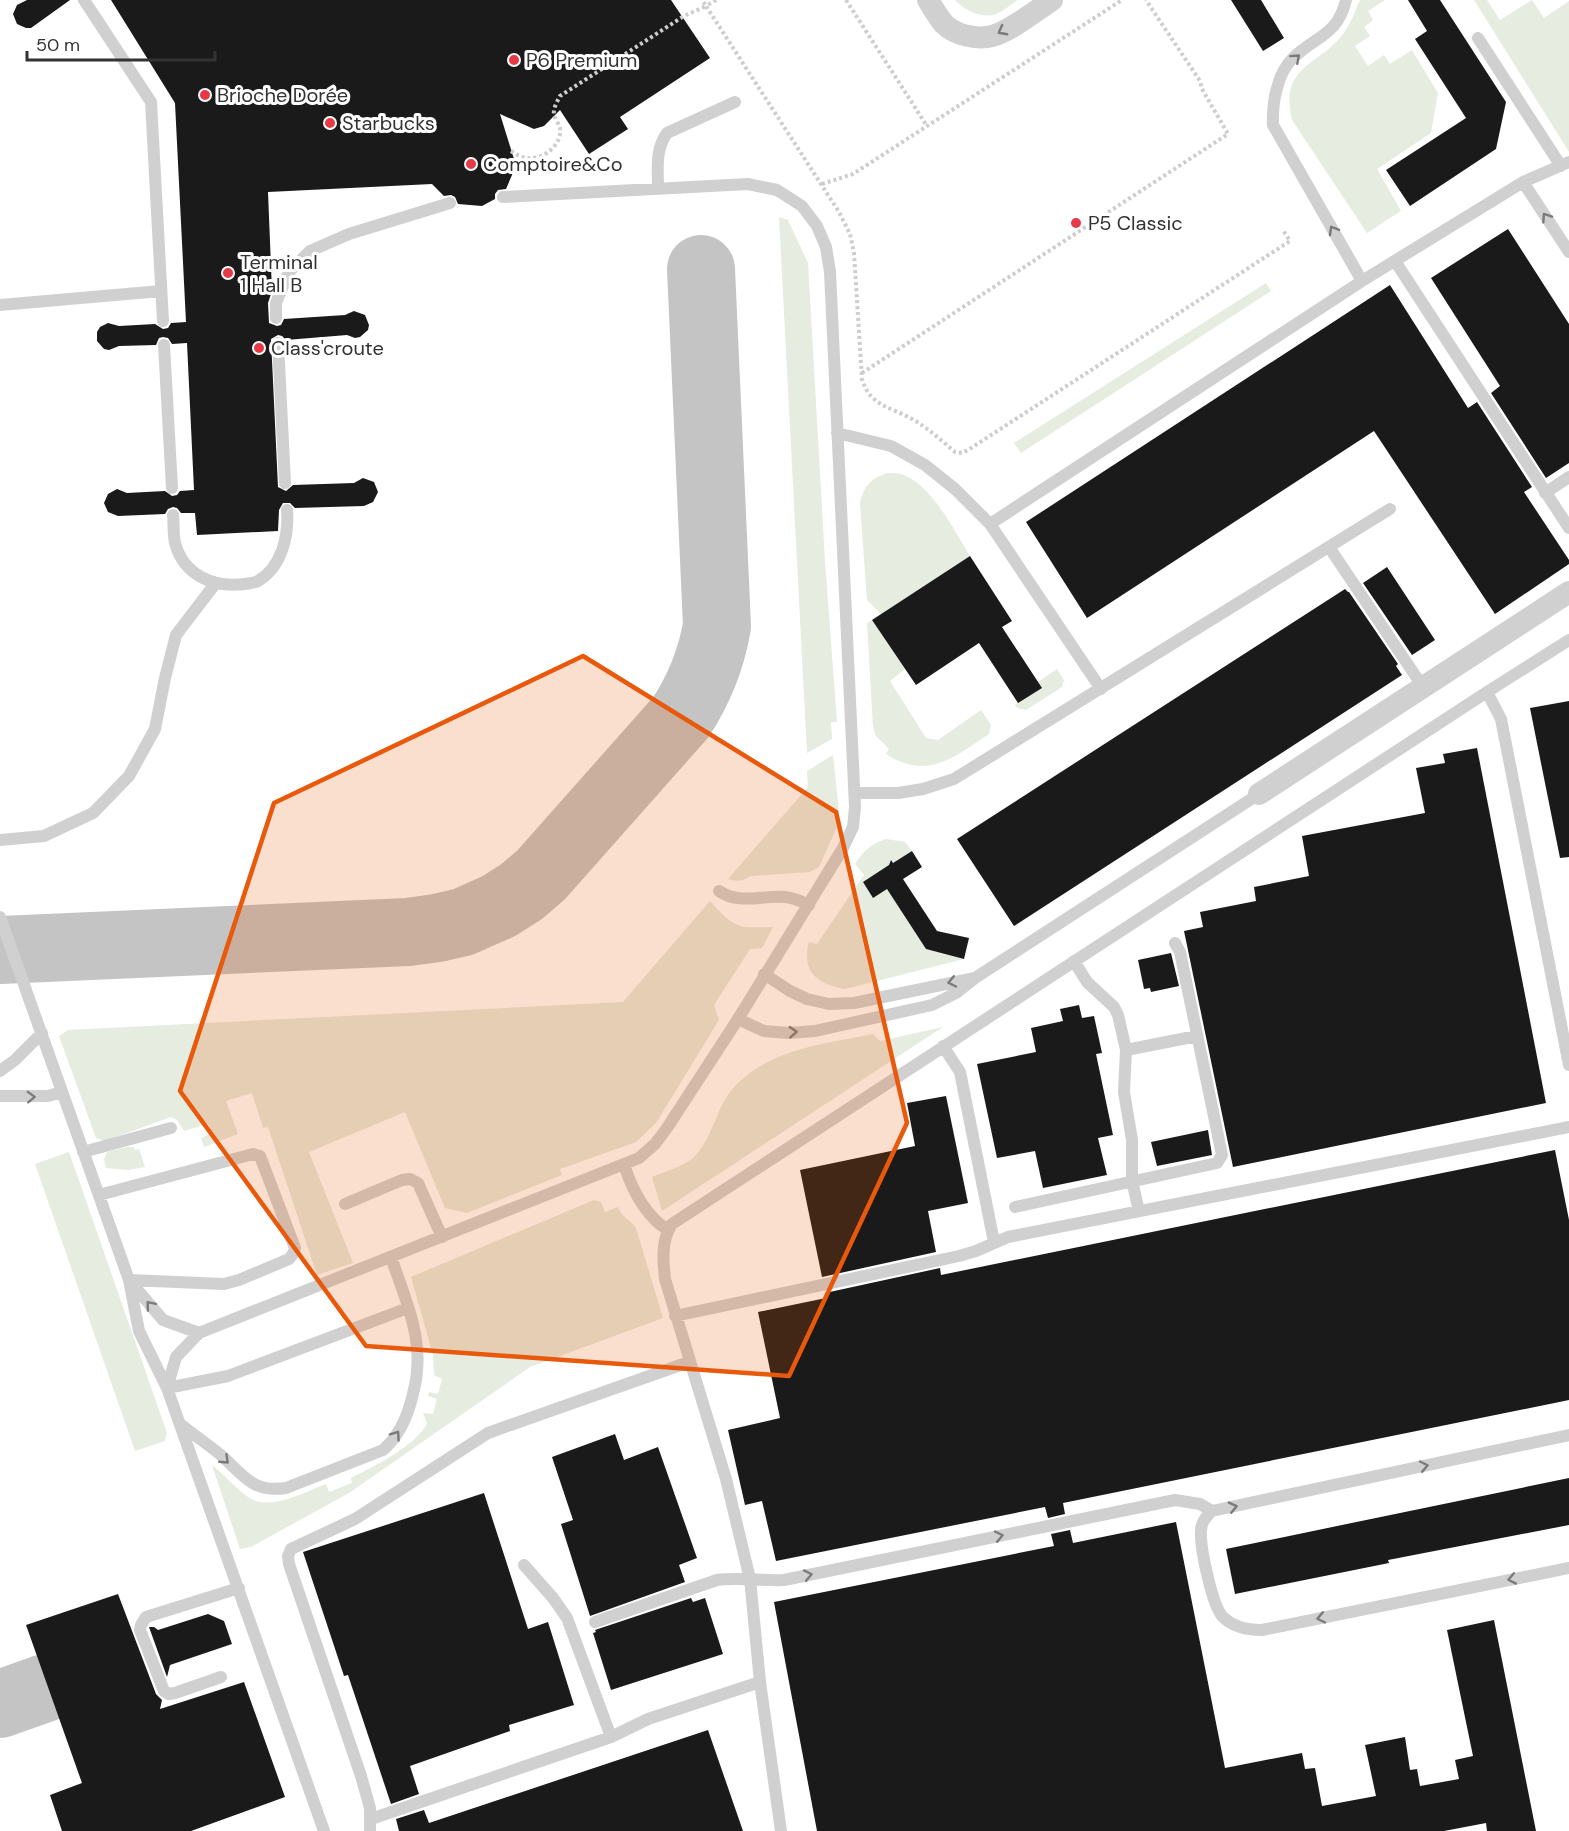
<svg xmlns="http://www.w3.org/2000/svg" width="1569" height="1831" viewBox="0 0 1569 1831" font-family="'DM Sans',sans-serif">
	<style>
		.green { fill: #e6ecdf }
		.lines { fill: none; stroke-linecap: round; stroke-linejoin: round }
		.taxiway { stroke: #c4c4c4; stroke-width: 68 }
		.building { fill: #1a1a1a }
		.path { stroke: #cdcdcd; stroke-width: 4; stroke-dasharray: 3 3; stroke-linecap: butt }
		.service { stroke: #d0d0d0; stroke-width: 12 }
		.minor { stroke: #d0d0d0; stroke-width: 22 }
		.oneway { stroke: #7a7a7a }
		.marked { fill: #e8590c; fill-opacity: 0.2; stroke: #e8590c; stroke-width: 4.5; stroke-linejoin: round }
		.poi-dot { fill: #e63946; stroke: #fff; stroke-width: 2 }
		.labels { text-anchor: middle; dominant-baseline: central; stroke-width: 6; stroke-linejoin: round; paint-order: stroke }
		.poi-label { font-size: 20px; fill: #333; stroke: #fff; text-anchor: start }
	</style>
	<rect width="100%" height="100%" fill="#fff"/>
	<!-- green -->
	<path class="green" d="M955,0H1018C1011,4 1004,11 996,14C982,19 965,11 955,0Z
		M1360,0H1385L1368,11L1373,20L1364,27L1370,36L1355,46L1368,66L1384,55L1390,64L1412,50L1438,93L1431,133L1377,169L1401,211L1367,233L1292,120C1279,65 1318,67 1343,34C1351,24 1355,11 1360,0Z
		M1474,0H1487L1500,20L1532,0L1544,18L1569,1V152Z
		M779,217L788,220L808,263L825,561L837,722H831L832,739L807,753Z
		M1266,283L1271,291L1021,453L1014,443Z
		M887,473C892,473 897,473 901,474C931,483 955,532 970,556L881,614L867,600L860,503C864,486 870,479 887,473Z
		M872,620L905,669L890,681L926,738L938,740L981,710L991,725L989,734C954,757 928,781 886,754L889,749L876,736L873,727L867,623Z
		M1057,669L1064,680L1062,687L1026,710L1017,708L1015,704L1041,688L1038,682Z
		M833,755L839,812L837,827L819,867L810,872L751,876C743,881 738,882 728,879L808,787L807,771Z
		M886,839L905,842L912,851L889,865L926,949L964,959L845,989C818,984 801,973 809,942L817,944L864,875L855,864C864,850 871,844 886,839Z
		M710,901C735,929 737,928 773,927L762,948L750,949L714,1005L719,1020L656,1123L636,1142L560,1169L562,1175L467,1213L445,1208L405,1112L309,1152L353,1263L317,1275L268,1127L263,1128L252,1093L226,1101L238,1134L204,1147L201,1138L212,1133L208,1124L184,1131L177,1120L171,1117L105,1141L96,1138L59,1036L68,1030L623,1002Z
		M943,1027L662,1211L652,1177C664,1172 682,1167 693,1158C714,1138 716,1104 737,1084C773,1048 826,1044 873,1034L880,1041Z
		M127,1147H134L135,1150L139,1149L145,1167L128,1170L106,1168L104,1159L107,1152Z
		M69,1152L167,1433L165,1441L135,1451L35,1164Z
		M594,1200L601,1202L605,1212L618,1207C621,1217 630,1219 636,1228L663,1318L530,1367L349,1493L251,1547L240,1549L212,1465C225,1475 235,1488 248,1497C270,1512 304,1492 326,1484L329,1492L352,1483L351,1478C373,1467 415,1446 427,1424L423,1413L433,1414L437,1399L428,1396L429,1392L438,1394L442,1379L434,1375L433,1355L411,1277Z"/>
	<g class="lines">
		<!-- taxiway -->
		<path class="taxiway" d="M0,950L408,932L437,928L463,922L499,906L521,892L541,875L681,717C700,688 711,660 717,626L701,269
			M0,1704L45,1688"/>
	</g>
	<!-- building -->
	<path class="building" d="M27,0H70L31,28H26L17,24L13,14L17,5Z
		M111,0H671L710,58L620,117L628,129L589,154L560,110L544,126L534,129L500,114L514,159L512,175L506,189L498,190L495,194V199L482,206L458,204L455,197L451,195L444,196L432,184L268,192L272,291L268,303L269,323L277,326L281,325L284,319L345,315L354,311L365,315L369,325L368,330L360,337L355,338L347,335L286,340L282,336L278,335L271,339L278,487L286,491L293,485L354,483L363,478L374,482L378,492L373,502L364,506L295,508L290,503H283L279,510L278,531L197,535L195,513H181L177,508L173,507L168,509L165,514L118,516L108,512L104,503L108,494L117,489L127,493L165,491L172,496L177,495L180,491L194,490L187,343L172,344L168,338L163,337L159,338L156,345L119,346L109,350L104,349L97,341V332L100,327L108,323L119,326L155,324L163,329L168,328L171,323L186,322L175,103Z
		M1231,0H1261L1284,38L1263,51Z
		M1408,0H1440L1506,102L1496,149L1410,206L1386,170L1466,118L1415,39L1427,31Z
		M1508,229L1569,324V463L1546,478L1491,393L1500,386L1431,278Z
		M1390,285L1468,408L1477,402L1532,487L1524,492L1569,560V564L1495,614L1374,431L1087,618L1026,522Z
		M970,556L1012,621L1002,627L1042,688L1018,703L979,643L916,685L872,620Z
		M1387,567L1435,640L1412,655L1363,583Z
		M1345,589L1348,592H1349L1398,664L1396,666L1402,675L1014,926L957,839Z
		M1569,701V857L1560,858L1530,708Z
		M1477,748L1546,1103L1233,1167L1184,931L1203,927L1200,912L1256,901L1254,887L1309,876L1302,836L1425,813L1416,768L1445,763L1443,754Z
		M912,851L922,867L903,879L937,931L969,938L964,959L926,949L887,889L873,898L863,882L889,865L891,860L893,863Z
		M1171,953L1179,986L1151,992L1150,988L1144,989L1138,960Z
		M1079,1005L1082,1018L1094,1016L1102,1053L1096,1054L1113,1135L1098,1138L1107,1175L1043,1188L1035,1151L997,1158L977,1064L1036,1052L1031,1028L1063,1021L1060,1009Z
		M946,1096L968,1203L928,1211L936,1252L822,1277L800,1170L915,1146L907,1103Z
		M1208,1130L1212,1155L1157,1166L1151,1142Z
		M1555,1150L1569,1220V1400L1063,1503L1065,1514L1048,1518L1045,1507L776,1561L762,1501L745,1505L728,1430L780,1418L758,1312L826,1298L825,1293L940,1268L941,1275Z
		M615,1434L624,1460L658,1447L697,1558L679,1565L685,1582L590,1616L561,1524L573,1520L552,1457Z
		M1569,1478V1525L1388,1560L1389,1563L1235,1594L1226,1549Z
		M484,1493L528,1629L548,1622L574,1705L509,1725L510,1731L410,1766L419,1794L391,1804L348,1675L344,1676L303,1552Z
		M1176,1522L1225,1768L1302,1753L1305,1769L1315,1768L1322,1806L1376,1796L1365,1745L1405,1737L1410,1770L1417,1769L1420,1786L1459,1779L1455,1760L1473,1756L1447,1630L1494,1620L1536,1831H1487L1486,1823L1444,1831H817L774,1602L1054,1546L1051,1534L1070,1530L1073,1543Z
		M118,1594L156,1694L162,1700L160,1709L244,1682L285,1797L191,1831H62L50,1795L82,1783L26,1625Z
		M691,1598L693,1602L705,1598L723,1654L611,1690L593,1633L596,1632L595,1630Z
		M208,1614L224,1621L232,1644L170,1665L167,1677L149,1627H154L158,1630Z
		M708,1730L743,1831H399L396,1819L424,1810L429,1823Z"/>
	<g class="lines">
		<!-- path -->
		<path class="path" d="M716,0L706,6L839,212L850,234L854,253L862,379C870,407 892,407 914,420C929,429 942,441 955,452L962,453L968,450L1290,241L1283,230
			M846,0L927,126
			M511,151C520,157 527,160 538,157C550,154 562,141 560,128C559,124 555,119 554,115C553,108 557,102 560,96L684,16L706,6L702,0
			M822,184L853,174L1122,0
			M862,373L1228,134L1202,89L1200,81L1146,0"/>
		<!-- service -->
		<path class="service" d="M84,0L151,102L163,321
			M1346,0C1338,35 1316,36 1293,58C1277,73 1272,104 1273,125L1362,281
			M1478,38L1561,166
			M1523,182L1569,252
			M658,188C658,168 655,150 667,133L735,102
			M1395,261L1569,528
			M0,305L161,291
			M276,318V303L289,272L310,251L349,234L450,203
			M278,343L285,483
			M164,345L172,488
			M837,433L891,446L925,465L955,489L990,524L1101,689
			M1545,493L1569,477
			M173,515C174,524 173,535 175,543C184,576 214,588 245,584C249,583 255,583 258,581C282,567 289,535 287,510
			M990,524L1362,281L1523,182L1569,162
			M1329,547L1423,687
			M1487,692L1569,640
			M855,793H898L923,789L954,779L1390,509
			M0,840L44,836L93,813L129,776L155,729L165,678L176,635L215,584
			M719,891C739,905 762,895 785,897C794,898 801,901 809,905
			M0,917L129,1280L224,1284L239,1280L289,1259L293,1254L295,1248L260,1156L253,1154L99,1195
			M1074,961L1087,982L1114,1007L1118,1015L1126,1050L1124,1092L1132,1140V1181L1139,1211
			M975,978L1259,794
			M738,1019L764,1031L788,1033L815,1031L932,1005L956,993L975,978L854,1003L829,1004L807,999L790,991L764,974
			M943,1046L960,1072L994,1242
			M1126,1050L1197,1036
			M0,1071L15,1060L42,1033
			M0,1096H48L62,1092
			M83,1152L171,1128
			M624,1165C632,1189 645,1216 668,1230
			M345,1204L402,1180L410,1179L418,1183L442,1237
			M1015,1207L1217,1163L1222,1155L1180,952L1175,943
			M675,1316L959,1256L976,1251L1008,1237L1569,1127
			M199,1333L163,1320L129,1280L139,1331L167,1388L228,1376L408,1308
			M180,1424C194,1435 209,1445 222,1456C244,1476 253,1493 286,1488L383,1450C399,1436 407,1418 412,1398C414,1389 417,1379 417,1370C421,1332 403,1293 391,1257
			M1569,1435L1212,1511C1206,1517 1201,1522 1201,1531C1200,1547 1212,1606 1223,1617C1233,1627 1248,1630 1262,1630L1569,1568
			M524,1565L553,1598L567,1618L611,1737
			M595,1622L717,1580C739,1577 761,1581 784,1580L1175,1500L1200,1504L1212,1511
			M221,1677L175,1693L169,1694L164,1691L140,1630L141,1625L146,1617L239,1588
			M371,1819L611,1737L648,1719L760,1682
			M324,1831L167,1388L176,1357L199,1333L639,1158L655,1144L667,1128L738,1019L843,848L853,827L855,807L830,272L826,247L817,226L802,206L777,190L748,184L503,197
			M370,1831V1808L361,1776L289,1564L288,1556L291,1549L355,1519L488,1433L689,1362
			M781,1831L760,1682L750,1579L726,1479L665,1279C663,1261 661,1240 672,1224L1487,692L1501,719L1569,1065"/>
		<!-- minor -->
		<path class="minor" d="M928,0C933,8 938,17 944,24C955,35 977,40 992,36C1009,32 1037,10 1052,0
			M1259,794L1569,592"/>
	</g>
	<!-- one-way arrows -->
	<defs><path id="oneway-chevron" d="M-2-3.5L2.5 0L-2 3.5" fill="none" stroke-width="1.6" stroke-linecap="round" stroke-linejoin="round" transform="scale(1.5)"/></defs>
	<g class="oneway">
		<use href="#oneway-chevron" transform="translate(1002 31) rotate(152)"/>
		<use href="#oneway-chevron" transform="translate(1296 58) rotate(-42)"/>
		<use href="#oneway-chevron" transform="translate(1546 217) rotate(-124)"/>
		<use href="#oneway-chevron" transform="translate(1333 230) rotate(-120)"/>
		<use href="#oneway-chevron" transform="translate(952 982) rotate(168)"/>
		<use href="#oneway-chevron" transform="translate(793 1032) rotate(-3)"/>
		<use href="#oneway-chevron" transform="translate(31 1097) rotate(-2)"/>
		<use href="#oneway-chevron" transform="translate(150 1305) rotate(-130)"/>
		<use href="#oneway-chevron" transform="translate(396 1435) rotate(-55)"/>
		<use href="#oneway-chevron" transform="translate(225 1460) rotate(43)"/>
		<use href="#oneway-chevron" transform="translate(1424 1466) rotate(-12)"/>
		<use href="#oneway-chevron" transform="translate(1233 1507) rotate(-13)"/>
		<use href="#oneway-chevron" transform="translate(999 1536) rotate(-12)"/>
		<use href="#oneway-chevron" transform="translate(808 1575) rotate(-11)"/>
		<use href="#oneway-chevron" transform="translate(1512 1579) rotate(169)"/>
		<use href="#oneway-chevron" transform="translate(1321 1618) rotate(168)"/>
	</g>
	<!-- marked area -->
	<path class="marked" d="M583,656L836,812L907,1123L789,1376L366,1346L180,1091L274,803Z"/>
	<!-- markers -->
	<g class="poi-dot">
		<circle cx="514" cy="60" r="6"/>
		<circle cx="205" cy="95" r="6"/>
		<circle cx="330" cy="123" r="6"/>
		<circle cx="471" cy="164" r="6"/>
		<circle cx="1076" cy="223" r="6"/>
		<circle cx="228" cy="273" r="6"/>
		<circle cx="259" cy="348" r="6"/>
	</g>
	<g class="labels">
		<!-- poi labels -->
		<g class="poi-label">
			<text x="526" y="60">P6 Premium</text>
			<text x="217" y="95">Brioche Dorée</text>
			<text x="342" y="123">Starbucks</text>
			<text x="483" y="164">Comptoire&amp;Co</text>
			<text x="1088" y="223">P5 Classic</text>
			<text x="240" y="262">Terminal<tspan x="240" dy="23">1 Hall B</tspan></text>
			<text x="271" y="348">Class'croute</text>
		</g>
	</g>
	<!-- scale -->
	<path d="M27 51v9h188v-9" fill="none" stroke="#333333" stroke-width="3"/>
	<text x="36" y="51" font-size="18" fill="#333333" stroke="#ffffff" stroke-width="4.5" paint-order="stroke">50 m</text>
</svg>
